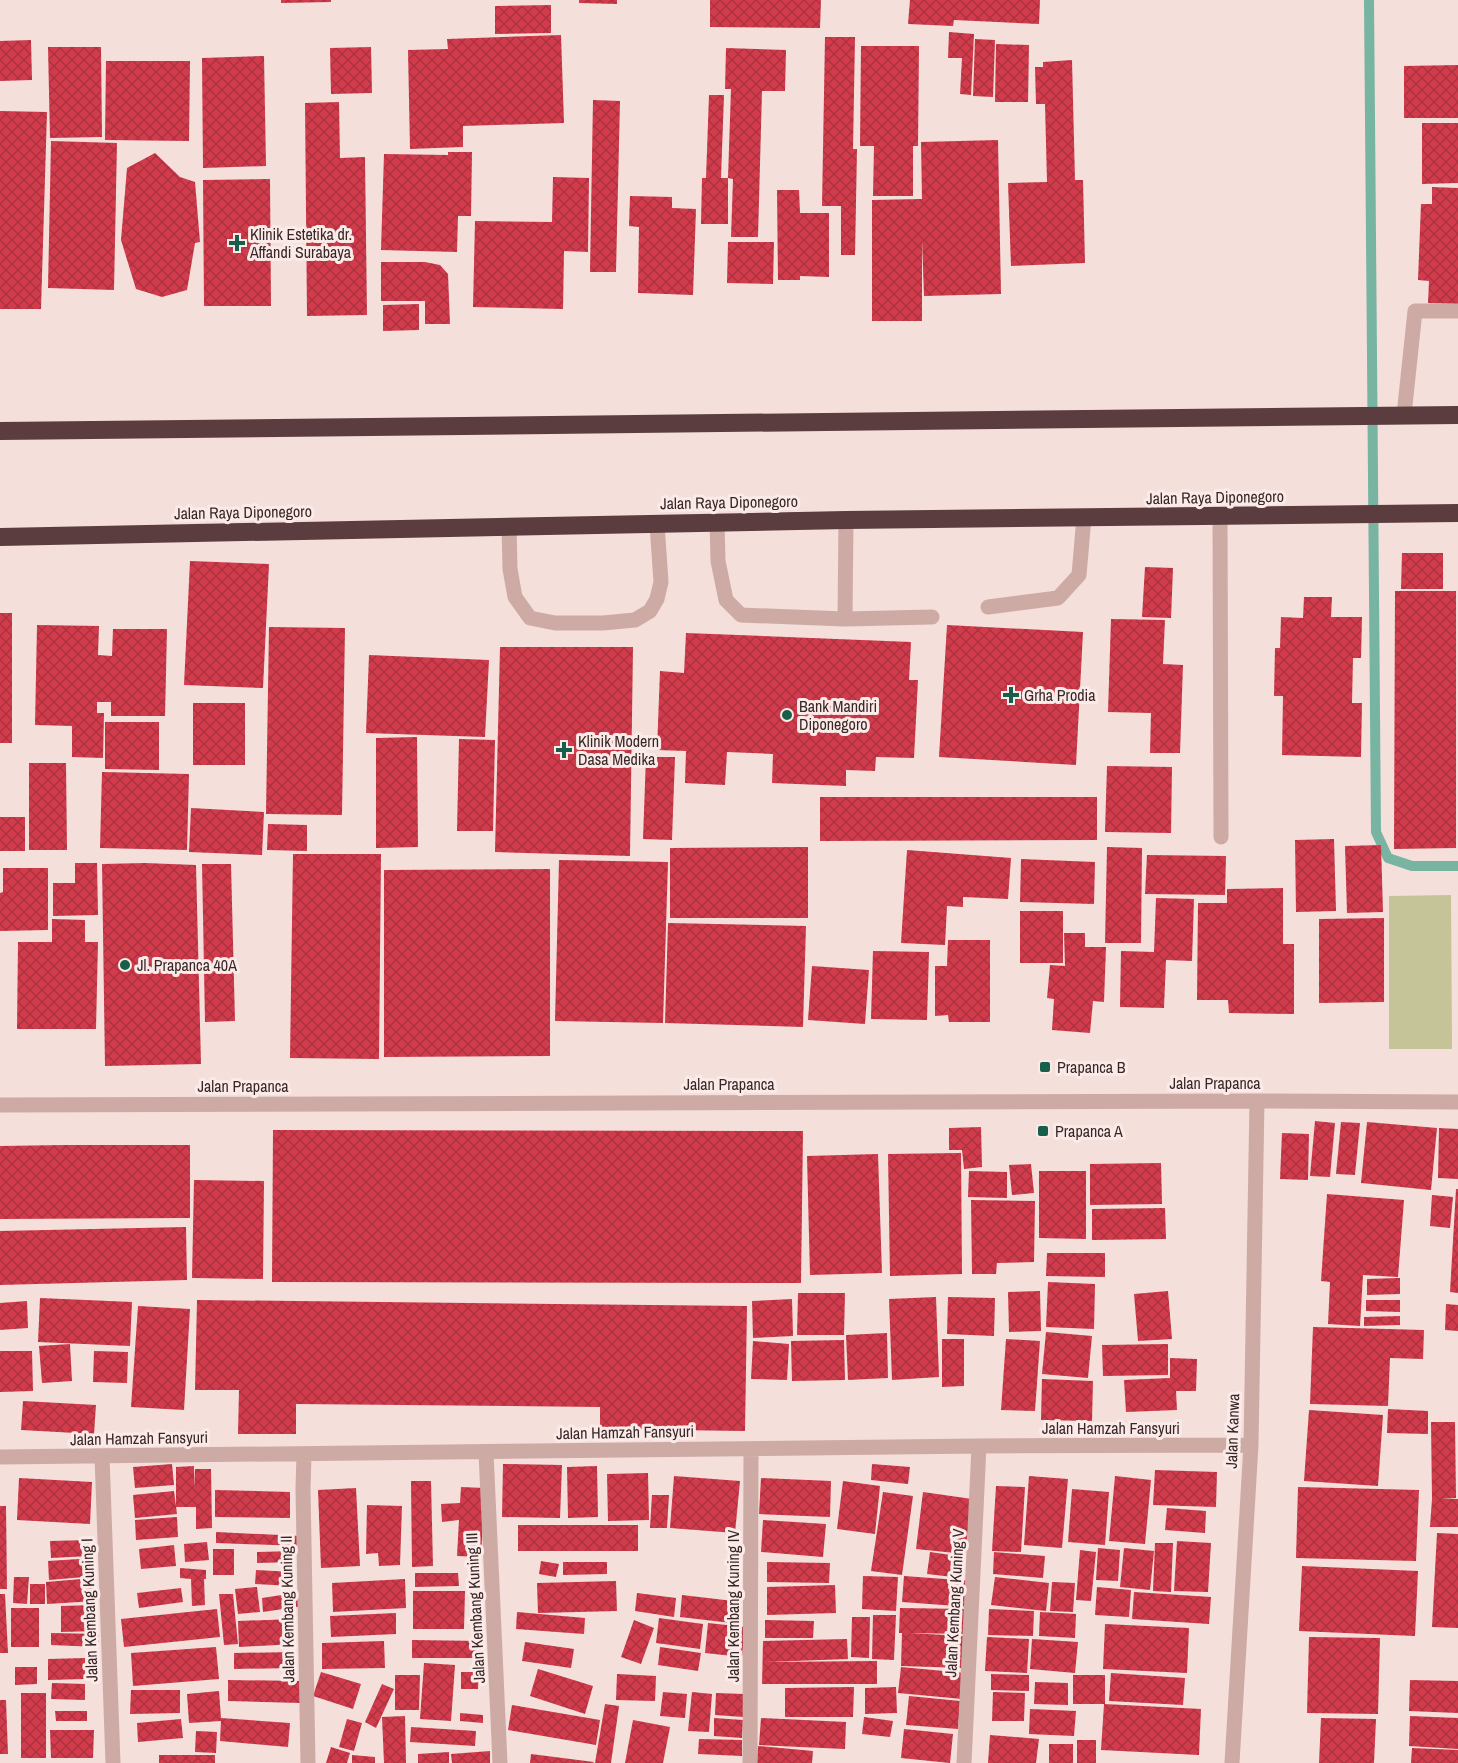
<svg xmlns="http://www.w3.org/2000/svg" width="1458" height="1763" viewBox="0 0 1458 1763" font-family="'Archivo Narrow',sans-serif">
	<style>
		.pitch { fill: #c5c499 }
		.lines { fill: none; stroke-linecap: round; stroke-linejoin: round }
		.stream { stroke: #77b4a1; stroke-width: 10 }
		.building { fill: url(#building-cross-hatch) }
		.lane { stroke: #ceaaa5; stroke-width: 15 }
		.street { stroke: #ceaaa5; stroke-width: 15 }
		.highway { stroke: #5b3d3f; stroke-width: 18 }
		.poi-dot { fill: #185f4b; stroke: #fbebe8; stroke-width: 2 }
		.labels { text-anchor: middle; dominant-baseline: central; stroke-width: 6; stroke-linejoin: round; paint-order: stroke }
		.poi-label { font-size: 16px; fill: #392728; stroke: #fbebe8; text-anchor: start }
		.street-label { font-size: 16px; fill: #392728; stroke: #fbebe8 }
	</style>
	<defs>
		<pattern id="building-cross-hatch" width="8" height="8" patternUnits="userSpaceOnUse" patternTransform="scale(1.5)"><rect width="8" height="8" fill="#d23b4c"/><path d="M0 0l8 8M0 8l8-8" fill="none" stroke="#ab323f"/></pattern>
	</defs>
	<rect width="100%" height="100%" fill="#f4dfdb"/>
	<!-- pitch -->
	<path class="pitch" d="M1451,895L1452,1049H1389V896Z"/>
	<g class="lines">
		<!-- stream -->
		<path class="stream" d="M1369,0L1376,832L1388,858L1412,866H1458"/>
	</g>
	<!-- building -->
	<path class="building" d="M281,0H331V2L281,3Z
		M579,0H617V4L579,3Z
		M710,0H821L820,28L710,27Z
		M910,0H1040L1039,24L954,20L953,26L908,24Z
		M551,5V33L495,34V6Z
		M949,32L974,34L971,95L960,94L962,58H948Z
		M561,35L564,123L463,126V147L410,149L408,50L448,49L447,39Z
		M825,37H855L853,149H857L855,255H841V206H822Z
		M975,39L995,40L993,97L973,96Z
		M31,40L32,80L0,81V41Z
		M996,44L1029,45L1028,102H995Z
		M861,46H919L918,146H913V196H873L874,146H860Z
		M48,47H101L102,137L50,138Z
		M371,47L372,93L331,94L330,48Z
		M726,48L786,50L785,91H762L758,237H731L733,179L728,178V224H701L702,178H706L709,95H724L721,178H728L731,89H725Z
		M264,56L266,166L203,168L202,58Z
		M1072,60L1075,180H1083L1085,263L1011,266L1008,183L1047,182L1045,104H1036L1035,67H1043V62Z
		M106,61H190L189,141L105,140Z
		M1458,65V118H1404V66Z
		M593,100L620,101L616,272H590Z
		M339,102L340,158L365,157L367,315L307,316L305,103Z
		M0,111L47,112L41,309H0Z
		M1422,123H1458V183L1422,184Z
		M998,140L1001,294L924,296L922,240V321H872V200L922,199L921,142Z
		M51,141L117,143L114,290L48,288Z
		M448,152H472L471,216H458L457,252L381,250L384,154L448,155Z
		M155,153L180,177L195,182L200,242L195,243L187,290L162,297L136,289L121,240L127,168Z
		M553,177L589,178L588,252L564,251L563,309L473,307L475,221L552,222Z
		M270,179L271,306H204L203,180Z
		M1432,187L1458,188V304L1428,303L1429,281L1418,280L1421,204H1432Z
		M777,190H799L800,213H829V277L800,276V280H778Z
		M630,196L672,197V208L696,209L693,295L638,293L639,227L629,226Z
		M728,242H774L773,284L727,283Z
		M381,262H425L440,265L448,274L450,324H425V301H381Z
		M419,304V330L383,331V305Z
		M1402,553H1443V589H1401Z
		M190,561L269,564L263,688L184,685Z
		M1145,567L1173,568L1171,618L1142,617Z
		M1395,591H1456V848L1394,849Z
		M1304,597H1332L1331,617H1362L1361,658H1353L1352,703H1362L1361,757L1282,755L1283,696H1274L1275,648H1280L1281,617L1303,618Z
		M0,613H12V743H0Z
		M1111,619L1165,620L1163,664L1183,665L1180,753H1150L1151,713L1108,712Z
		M37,625L99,626L98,655L112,656L113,629H167L165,716H111V702H97V713H104L103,758L72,757V726L35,725Z
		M947,625L1083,632L1076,765L939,757Z
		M269,627L345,628L342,815L266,814Z
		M686,633L911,642L909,680H918L914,758L876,757L875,771L846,770V786L772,783L773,754L727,752L725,785L685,783L686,751L657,750L660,671L684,673Z
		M500,647H633L630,856L495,852Z
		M369,655L489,660L485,737L366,733Z
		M193,703H245V765H193Z
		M105,722H159V770L105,769Z
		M417,737L418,847L376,848V738Z
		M459,739L495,740L493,831H457Z
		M646,757H675L672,840L643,839Z
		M29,763H66L67,850H29Z
		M1107,766L1172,767L1171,833L1105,832Z
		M102,772L189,774L187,850L100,848Z
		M820,797H1097V840L820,841Z
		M191,808L264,812L262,855L189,852Z
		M0,817H25V851H0Z
		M268,824L307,825V851L267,850Z
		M1334,839L1336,911L1296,912L1295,840Z
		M1381,845L1383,912L1347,913L1345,846Z
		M808,847V918H670V848Z
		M1107,847L1142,848L1141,943H1105Z
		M907,850L1011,858L1008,899L963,897V907L947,906L945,945L901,943Z
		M293,854H381L379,1059L290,1058Z
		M1147,855L1226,856L1225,895L1145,894Z
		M1021,859L1095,862L1094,904L1020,902Z
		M559,860L668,862L663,1023L555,1021Z
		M75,863H97L98,915L53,916V883H75Z
		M145,863L196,865L201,1064L105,1066L102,864Z
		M202,864H231L235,1021L205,1022Z
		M3,868H48V930L0,931V893L3,892Z
		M550,869V1056L384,1057V870Z
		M1283,888V944H1294V1014L1229,1013L1228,1000H1197L1198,903H1227V889Z
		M1156,898L1194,899L1192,961L1166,960L1164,1008L1120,1007L1121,951L1154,952Z
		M1020,911H1063V963H1020Z
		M1384,918V1002L1319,1003V919Z
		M52,919L85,920V942H98L96,1029H17L18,942H52Z
		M668,923L806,926L803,1027L665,1023Z
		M1064,933H1085V947H1106L1104,1002L1093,1001L1090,1033L1052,1030L1054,999L1047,998L1050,965L1065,966Z
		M948,940H990V1022H949L948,1015L935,1016V966H947Z
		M873,951L929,952L927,1020L871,1019Z
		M812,966L869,970L865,1024L808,1020Z
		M1315,1121L1335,1123L1330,1177L1310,1176Z
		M1341,1122L1360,1123L1355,1175L1336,1174Z
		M1367,1122L1437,1128L1431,1190L1361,1183Z
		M981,1127L982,1167L964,1169L962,1150H949V1128Z
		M1439,1128L1458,1129V1179L1438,1178Z
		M273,1130L803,1131L801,1283L272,1282Z
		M1282,1133L1309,1134L1308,1180L1280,1179Z
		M64,1145H190V1218L0,1219V1146Z
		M961,1153L962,1274L890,1276L888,1154Z
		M878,1154L882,1273L810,1275L807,1156Z
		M1161,1163L1162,1204L1090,1205V1164Z
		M1031,1164L1034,1193L1012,1195L1009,1165Z
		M969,1171L1007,1172V1198L968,1197Z
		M1039,1171H1086V1239L1039,1238Z
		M194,1180L264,1181L263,1279L192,1278Z
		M1456,1189H1458V1293L1450,1292Z
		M1327,1194L1404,1200L1398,1277L1363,1275L1360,1326L1328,1324L1330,1282L1321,1281Z
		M1432,1195L1453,1197L1450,1228L1430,1226Z
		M971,1200L1035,1201L1034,1262L997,1263L996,1274H972Z
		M1165,1208L1166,1239L1092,1240V1209Z
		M186,1227L187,1280L0,1285V1231Z
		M1047,1253H1105V1277L1046,1276Z
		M1397,1278H1400V1294L1367,1295V1279Z
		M1048,1282L1095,1284L1094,1329L1046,1327Z
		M1040,1291L1041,1331L1009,1332L1008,1292Z
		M1168,1291L1172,1339L1138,1341L1134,1294Z
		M798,1293H845L844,1335H797Z
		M936,1297L939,1377L892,1380L889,1299Z
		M948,1297L995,1298L994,1336L947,1334Z
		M40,1298L132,1302L130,1346L38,1342Z
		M792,1299L793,1336L753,1338L752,1301Z
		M197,1300L747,1306L745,1431L600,1429V1407L296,1404V1434H238L239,1390H195Z
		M1366,1300H1400V1312L1366,1311Z
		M27,1301L28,1328L0,1330V1303Z
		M1446,1304L1458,1305V1331L1445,1330Z
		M138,1306L190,1309L184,1410L131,1407Z
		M1400,1316V1325L1364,1326V1317Z
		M1313,1327L1424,1330L1423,1359L1390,1358L1388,1406L1310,1404Z
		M1046,1332L1092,1336L1088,1378L1042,1374Z
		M887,1333L888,1378L848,1380L846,1335Z
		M942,1339H964V1386L942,1387Z
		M1006,1339L1040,1341L1035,1411L1001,1410Z
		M844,1340L845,1380L792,1381L791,1341Z
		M753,1341L789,1344L787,1380L751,1379Z
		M70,1344L72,1381L42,1383L39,1346Z
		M1168,1344V1375L1103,1376L1102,1345Z
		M0,1351H32L33,1391L0,1392Z
		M94,1351L128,1352L127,1383L93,1382Z
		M1170,1358L1197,1359L1196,1391H1176L1177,1410L1126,1412L1124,1380L1170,1378Z
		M1042,1379L1093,1381L1092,1421L1041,1420Z
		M23,1401L96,1405L94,1434L21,1430Z
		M1388,1409L1428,1411V1434L1387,1433Z
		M1309,1410L1383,1415L1378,1486L1304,1481Z
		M1431,1422H1455L1456,1498L1442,1499H1458V1527H1430L1432,1499Z
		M172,1464L174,1485L135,1488L133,1467Z
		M503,1464L562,1465L560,1518L502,1517Z
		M872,1464L910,1467L908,1484L871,1480Z
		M194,1466V1488L195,1469H211L212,1528L196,1529V1507H176V1467Z
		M597,1466L598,1517L568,1518L567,1467Z
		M1155,1470L1217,1472L1216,1507L1153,1505Z
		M648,1473L649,1520L608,1521L607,1474Z
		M674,1476L740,1481L735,1533L670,1528Z
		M1029,1476L1068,1479L1062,1548L1024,1545Z
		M1115,1476L1151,1480L1145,1544L1109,1541Z
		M19,1478L92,1482L90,1524L17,1520Z
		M761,1478L831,1481L830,1517L759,1514Z
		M411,1481H431L433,1566L412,1567Z
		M843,1481L880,1486L875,1534L837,1529Z
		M996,1486L1025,1487L1021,1552L992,1551Z
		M461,1487L485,1488L481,1557L457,1556L459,1520L442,1522L441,1504L460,1503Z
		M1298,1487L1419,1490L1416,1561L1296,1558Z
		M356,1488L360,1566L321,1568L318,1490Z
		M1072,1489L1109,1492L1105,1545L1068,1542Z
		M215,1490L290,1492V1518L215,1517Z
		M174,1491L177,1514L135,1518L133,1495Z
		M883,1492L913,1496L902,1575L871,1571Z
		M923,1492L972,1499L965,1554L916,1549Z
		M652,1495H669L667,1528H650Z
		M367,1505L402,1506L400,1565L379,1566L378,1553L366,1554Z
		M0,1506H6L7,1589H0Z
		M1167,1508L1206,1511L1205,1533L1165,1530Z
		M177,1517L178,1537L136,1540L135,1520Z
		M763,1520L826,1524L823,1557L761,1552Z
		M518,1525H638V1551H518Z
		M216,1532L301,1536L300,1546L216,1543Z
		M1437,1533L1458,1534V1628L1432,1627Z
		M89,1540L90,1556L51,1558L50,1541Z
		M1177,1541L1211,1543L1208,1592L1174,1591Z
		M207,1542L209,1560L185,1562L184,1544Z
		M1155,1543H1173L1171,1592L1153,1591Z
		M174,1545L176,1566L141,1569L139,1549Z
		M1098,1548L1120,1550L1118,1581L1096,1580Z
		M1124,1548L1154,1551L1150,1590L1120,1587Z
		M213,1549H234V1575H213Z
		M1080,1550L1096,1552L1091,1601L1076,1600Z
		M295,1551V1562L257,1563V1552Z
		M930,1552L965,1557L962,1578L927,1574Z
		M994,1552L1045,1556L1043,1578L993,1574Z
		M95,1558L96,1576L49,1580L48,1561Z
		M541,1561L559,1564L556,1577L539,1574Z
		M563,1562H607V1574L563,1575Z
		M767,1562L830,1563L829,1583L767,1582Z
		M1302,1566L1418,1571L1415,1636L1299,1631Z
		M180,1568L206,1570V1579H204L205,1605L192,1606L191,1579L180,1578Z
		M256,1570L293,1572L292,1586L255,1584Z
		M415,1573H458L459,1586L415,1587Z
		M863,1576L898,1577L896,1611L862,1609Z
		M904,1576L972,1581L970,1607L902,1602Z
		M14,1577H29L27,1604L13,1603Z
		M995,1577L1049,1583L1046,1611L991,1605Z
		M94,1578L96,1601L47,1604L46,1582Z
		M405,1579L406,1608L333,1612L332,1583Z
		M616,1581L617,1611L538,1613L537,1583Z
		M1052,1582L1075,1583L1073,1612L1050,1611Z
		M30,1584H45V1604H30Z
		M835,1585L836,1613L767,1615V1587Z
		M257,1587L260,1612L238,1614L235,1589Z
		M1097,1587L1131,1590L1129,1617L1095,1615Z
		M181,1588L183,1602L139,1608L137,1593Z
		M413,1591H465L464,1629H413Z
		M301,1592L303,1606L263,1612L262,1598Z
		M1134,1592L1211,1597L1209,1624L1132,1619Z
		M637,1593L676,1598L674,1617L635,1611Z
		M0,1594H5L8,1653H0Z
		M219,1594H233L238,1644L224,1645Z
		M682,1595L742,1602L740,1624L680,1617Z
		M96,1605L97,1631L61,1632V1606Z
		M11,1608H39V1647H11Z
		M900,1608L967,1609V1634L908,1633L965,1636L964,1668L901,1666L902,1633H899Z
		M217,1609L220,1637L124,1647L121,1619Z
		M989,1609L1034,1611L1033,1636L988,1635Z
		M517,1612L585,1618L584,1634L516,1629Z
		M1040,1612L1076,1614L1075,1638L1039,1636Z
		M396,1613V1634L331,1637L330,1616Z
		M873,1615H896L894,1660L872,1659Z
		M852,1617H870L869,1658L851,1657Z
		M659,1618L703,1624L700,1649L656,1643Z
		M294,1619L295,1644L239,1647L238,1621Z
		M634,1620L654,1628L641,1664L621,1657Z
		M765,1620L814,1621L813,1638H765Z
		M708,1623L745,1627L742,1657L705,1653Z
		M1105,1624L1189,1628L1187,1673L1103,1669Z
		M51,1633L99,1634L98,1647L51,1645Z
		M987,1637L1029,1639L1027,1673L985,1671Z
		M1309,1637L1380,1638L1378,1714L1307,1713Z
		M847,1639L848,1659L766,1662L877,1661V1684H762L763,1641Z
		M1032,1639L1078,1642L1075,1673L1030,1669Z
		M412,1640L481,1641V1658H412Z
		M384,1641L385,1668L322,1669V1643Z
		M525,1642L574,1649L571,1668L522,1661Z
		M216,1647L219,1679L133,1686L131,1653Z
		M660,1647L701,1653L698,1671L658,1665Z
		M292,1652V1668L234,1669V1653Z
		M85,1658V1679L48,1680V1659Z
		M424,1663L455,1665L451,1721L420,1719Z
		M15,1667H37V1684L15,1685Z
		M901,1667L965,1673L962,1699L898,1693Z
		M538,1669L593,1686L585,1714L530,1696Z
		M321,1672L361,1684L353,1709L313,1696Z
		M461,1672H479L478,1689H461Z
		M1111,1673L1185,1678L1183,1705L1109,1701Z
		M617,1674L656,1676L655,1701L616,1700Z
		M991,1674L1029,1675V1691L991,1690Z
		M395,1675H420L419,1710H395Z
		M1073,1675H1105V1704H1073Z
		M228,1680L300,1681V1703L228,1701Z
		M1410,1680L1458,1681V1713L1409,1711Z
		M1035,1682L1068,1683V1705L1034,1704Z
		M52,1683L85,1684V1700L51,1699Z
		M382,1684L394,1689L376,1728L365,1722Z
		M854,1687L853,1717H785V1688Z
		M896,1687L897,1713L865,1714V1688Z
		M131,1690H180V1713L130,1714Z
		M219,1691L221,1718L290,1723L288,1747L220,1741L221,1721L189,1723L187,1694Z
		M663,1692L687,1694L685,1718L660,1716Z
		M692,1692L712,1694L709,1732L688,1731Z
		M993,1692L1025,1693L1024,1721H992Z
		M21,1693H46V1758H21Z
		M716,1693L744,1694L743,1717L715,1715Z
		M909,1696L960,1701L958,1729L906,1725Z
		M0,1700H6L8,1754H0Z
		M605,1704L619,1706L611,1763H595Z
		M1104,1704L1201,1709L1199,1755L1101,1750Z
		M512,1705L600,1720L596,1745L508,1730Z
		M1030,1709L1076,1711L1074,1736L1029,1734Z
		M55,1711H87V1721H56Z
		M460,1713L483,1715V1723L460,1721Z
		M405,1716L406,1763H384L382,1717Z
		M1410,1716L1458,1718V1749L1409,1746Z
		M864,1717L893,1721L890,1737L862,1734Z
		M714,1718L743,1720L742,1738L714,1736Z
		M761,1718L846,1722L845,1749L759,1745Z
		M1321,1718L1376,1719L1374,1763H1319Z
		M181,1719L183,1738L138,1742L137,1723Z
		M347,1719L362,1723L354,1751L339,1747Z
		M633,1720L670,1727L663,1763H625Z
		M411,1727L476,1731L475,1746L410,1742Z
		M904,1729L953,1734L950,1763L901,1758Z
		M50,1730H94L93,1758H51Z
		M196,1731L217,1732L216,1753L195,1752Z
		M990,1735L1039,1739L1036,1763H988Z
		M699,1739L742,1740V1756L698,1754Z
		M1077,1740H1096V1763H1077Z
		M1049,1744H1073V1763H1049Z
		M758,1746L813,1751L812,1763H757Z
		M331,1747L350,1753L347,1763H326Z
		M1412,1748L1458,1750V1763H1411Z
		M490,1751V1763H452L451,1754Z
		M449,1752V1763H418V1754Z
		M531,1754L594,1762L593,1763H530Z
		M159,1755H215V1763H159Z
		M352,1755L375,1757V1763H352Z"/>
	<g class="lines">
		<!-- lane -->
		<path class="lane" d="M1404,415L1415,311H1458
			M1220,516L1221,837
			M717,522L718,561L726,600L741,615L845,619L932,617
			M509,526L510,569L515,597L530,618L555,623H603L635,620L650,611L657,599L661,582L657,524
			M988,607L1058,598L1079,575L1084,517
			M845,619L846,520"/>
		<!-- street -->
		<path class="street" d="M0,1105L1257,1101L1458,1102
			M486,1452L500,1763
			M304,1454L303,1489L308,1763
			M102,1456L113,1763
			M0,1457L979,1446L1251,1445
			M750,1763L751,1449
			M964,1763L979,1446
			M1232,1763L1251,1445L1257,1101"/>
		<!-- highway -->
		<path class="highway" d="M0,431L1458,415
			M0,537L846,520L1458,513"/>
	</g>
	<!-- markers -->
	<g class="poi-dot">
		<path d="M234 234h6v6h6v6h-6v6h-6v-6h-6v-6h6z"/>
		<path d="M1008 686h6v6h6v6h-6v6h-6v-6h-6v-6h6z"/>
		<circle cx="787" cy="715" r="6"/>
		<path d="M561 741h6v6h6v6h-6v6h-6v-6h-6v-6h6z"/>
		<circle cx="125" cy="965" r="6"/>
		<rect x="1039" y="1061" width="12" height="12" rx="3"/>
		<rect x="1037" y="1125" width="12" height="12" rx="3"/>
	</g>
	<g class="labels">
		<!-- poi labels -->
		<g class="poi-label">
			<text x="250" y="234">Klinik Estetika dr.<tspan x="250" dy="18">Affandi Surabaya</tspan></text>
			<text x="1024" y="695">Grha Prodia</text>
			<text x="799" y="706">Bank Mandiri<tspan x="799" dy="18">Diponegoro</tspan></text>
			<text x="578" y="741">Klinik Modern<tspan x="578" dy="18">Dasa Medika</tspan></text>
			<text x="137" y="965">Jl. Prapanca 40A</text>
			<text x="1057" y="1067">Prapanca B</text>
			<text x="1055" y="1131">Prapanca A</text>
		</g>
		<!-- street labels -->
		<g class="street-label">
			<text transform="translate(1215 497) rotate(-1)">Jalan Raya Diponegoro</text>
			<text transform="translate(729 502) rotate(-1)">Jalan Raya Diponegoro</text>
			<text transform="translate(243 512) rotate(-1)">Jalan Raya Diponegoro</text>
			<text x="1215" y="1083">Jalan Prapanca</text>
			<text x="729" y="1084">Jalan Prapanca</text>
			<text x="243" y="1086">Jalan Prapanca</text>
			<text x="1111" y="1428">Jalan Hamzah Fansyuri</text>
			<text transform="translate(1232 1431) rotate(-88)">Jalan Kanwa</text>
			<text transform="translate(625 1432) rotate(-1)">Jalan Hamzah Fansyuri</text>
			<text transform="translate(139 1438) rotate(-1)">Jalan Hamzah Fansyuri</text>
			<text transform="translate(954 1603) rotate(-87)">Jalan Kembang Kuning V</text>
			<text transform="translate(733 1606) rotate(-90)">Jalan Kembang Kuning IV</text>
			<text transform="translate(475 1608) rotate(-93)">Jalan Kembang Kuning III</text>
			<text transform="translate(287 1609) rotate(-91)">Jalan Kembang Kuning II</text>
			<text transform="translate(89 1610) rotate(-92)">Jalan Kembang Kuning I</text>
		</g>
	</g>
</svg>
